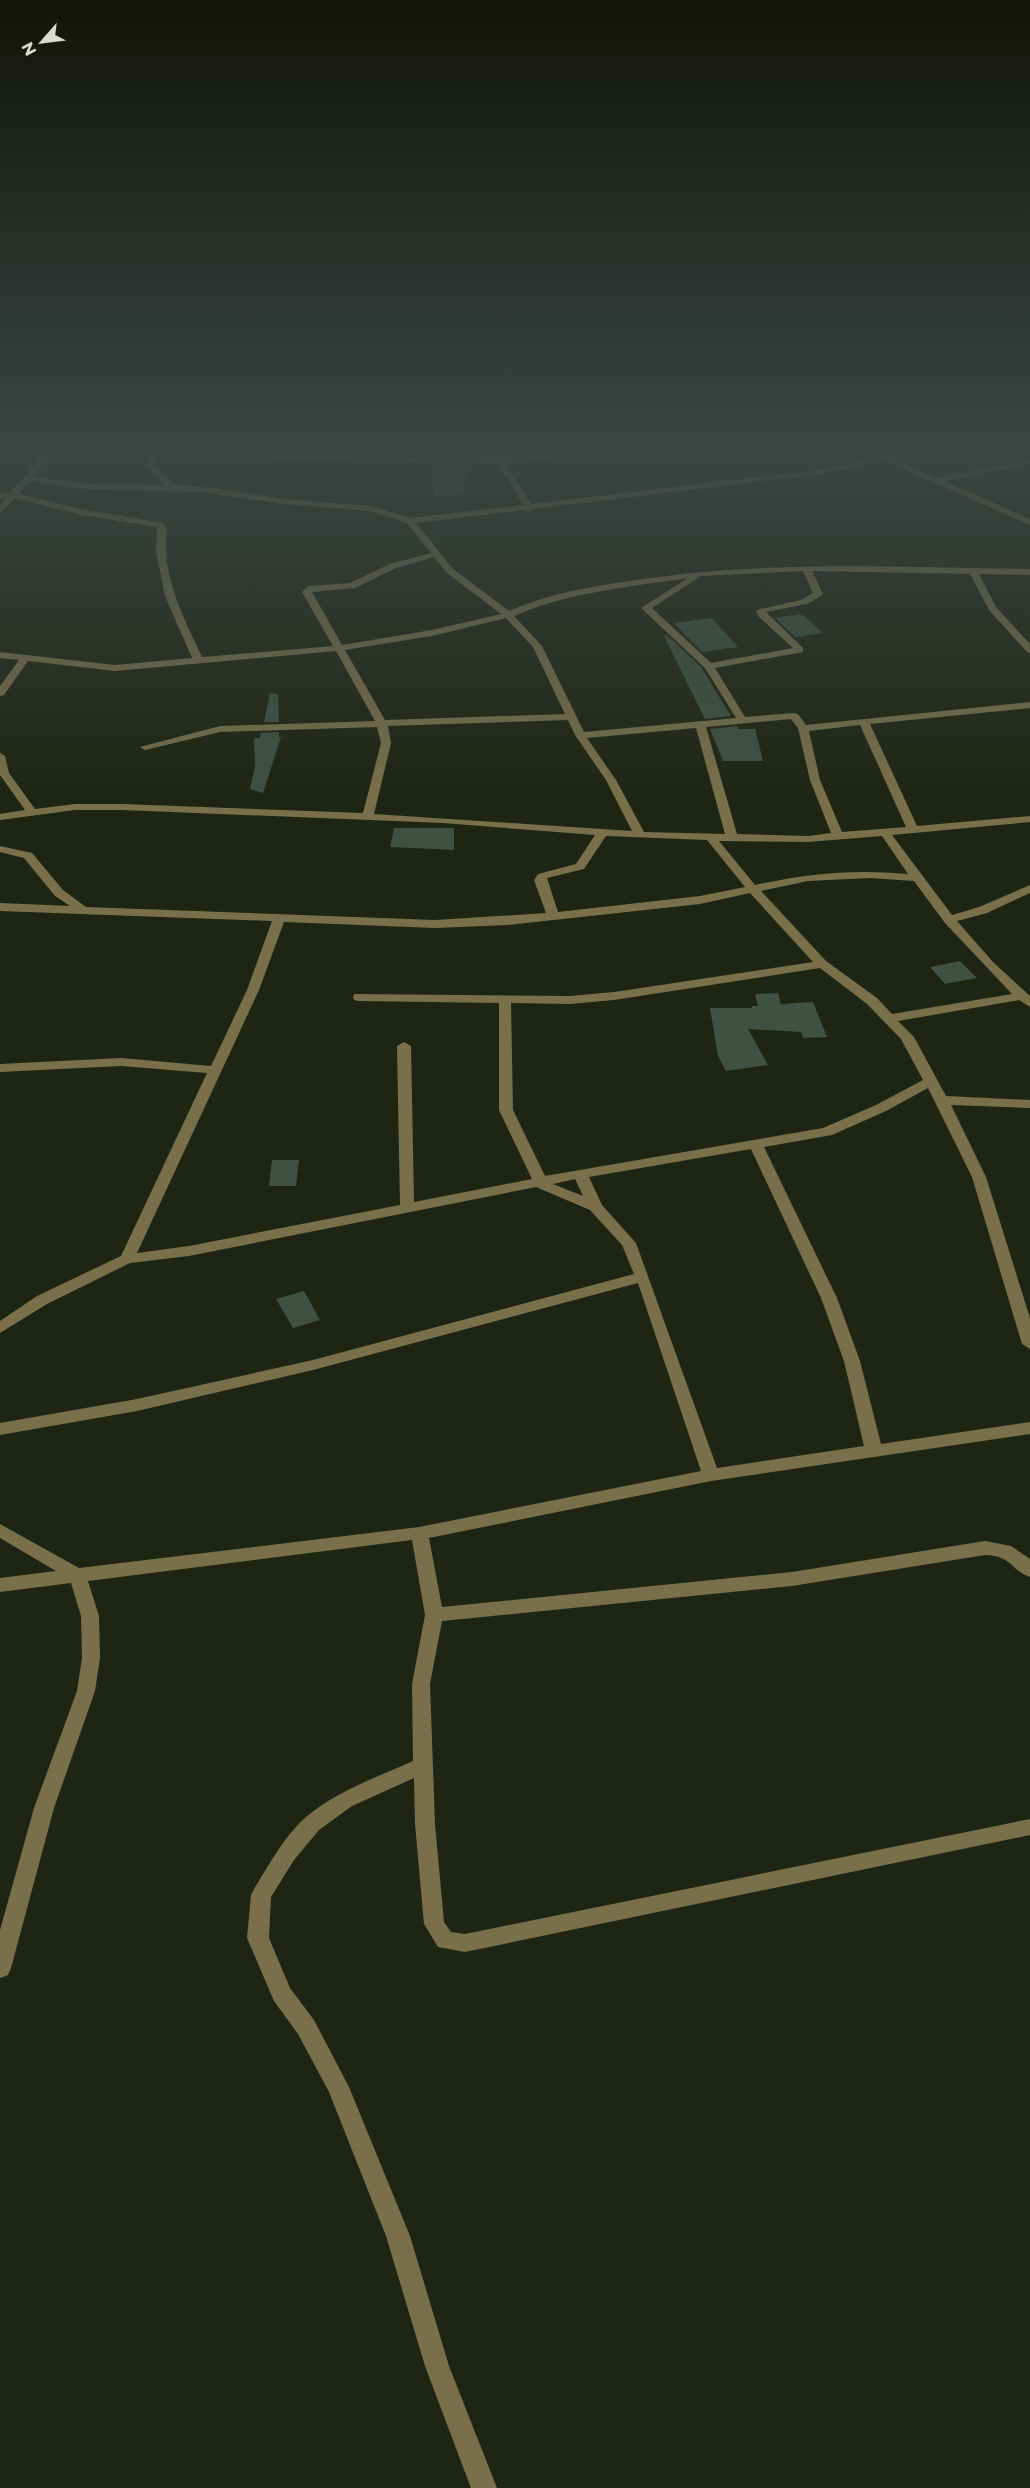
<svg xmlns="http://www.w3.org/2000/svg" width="1030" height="2488" viewBox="0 0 1030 2488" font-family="Montserrat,sans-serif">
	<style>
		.building { fill: #3e5143 }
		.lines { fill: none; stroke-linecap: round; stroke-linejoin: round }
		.minor { fill: #79704b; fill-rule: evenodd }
	</style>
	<rect width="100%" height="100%" fill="#1f2513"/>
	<!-- building -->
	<path class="building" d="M467,467L464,494L434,497L431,468Z
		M802,614L823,633L795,637L775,618Z
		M712,618L738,647L702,652L674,623Z
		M667,635L701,667L731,716L705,719L664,636Z
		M270,693L278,694L279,722H264Z
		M737,726L738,729H755L763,761H723L710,729Z
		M279,732V737H281L263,793L250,789L255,766L254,738H260L261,733Z
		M394,828H454V850L390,847Z
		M960,961L977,978L945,984L930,967Z
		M778,993L781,1004L813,1002L827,1037L803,1038L801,1032L748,1029L768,1065L726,1071L718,1056L710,1008H752V1006H758L755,994Z
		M272,1160H299L296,1186H269Z
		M304,1291L320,1320L293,1328L276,1299Z"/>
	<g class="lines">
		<!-- minor -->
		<path class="minor" d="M47,450H56L33,477L86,484L164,485L147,465L150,450H158L155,465L174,485L215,488L283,499L370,506L411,518L523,505L508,478L498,464L275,459L271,457L275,455L494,459L487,450H495L503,459L594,450H625L506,464L531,504L827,469L876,457L862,450H873L936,478L1030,460V464L944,481L1030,519V525L883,460L827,473L533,509L529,512L525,510L416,523L453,569L509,611C550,593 593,586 637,580C769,560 898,567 1030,569V575L979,574L996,607L1030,644V653L1027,652L989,610L970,574L812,571L823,594L821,596L807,604L766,612L803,648V652L715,668L745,717L794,713L798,714L806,725L1030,702V708L870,724L917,826L1030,816V822L892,835L952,915L979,907L1030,885V893L987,913L957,921L993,962L1030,996V1007L1019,1000L898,1021L914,1037L946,1096L1030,1100V1108L951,1105L986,1177L1030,1318V1349L1022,1344L972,1177L928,1088L886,1111L832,1135L764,1147L837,1298L860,1361L881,1444L1030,1422V1434L711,1481L429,1538L442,1607L792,1572L985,1541L1011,1546L1030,1559V1577C1011,1571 1013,1556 985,1555L792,1586L442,1621L430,1684L435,1824L444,1922L451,1932L465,1934L1030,1819V1835L465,1952L438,1947L424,1924L415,1824L414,1778L352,1806L319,1830L294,1860L271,1897L269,1938L290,1988L314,2020L349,2087L410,2236L449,2366L497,2488H471L425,2366L386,2236L329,2092L298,2034L274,2001L247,1938L251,1895L254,1889C269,1865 284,1836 306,1817C337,1791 377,1777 413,1761L412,1684L425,1615L412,1540L88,1581L99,1616L100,1658L95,1691L54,1808L11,1968L8,1975L0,1978V1930L34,1808L77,1691L82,1658L81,1616L71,1583L0,1592V1578L56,1571L0,1538V1524L79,1568L419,1527L701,1471L638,1283L313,1370L137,1411L0,1435V1423L137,1399L313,1360L634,1274L622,1245L590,1210L536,1187L189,1256L130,1263L47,1304L0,1333V1321L37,1296L121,1256L207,1073L121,1066L0,1072V1064L121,1058L211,1066L247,990L272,921L0,911V903L70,906L55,896L24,858L0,852V846L32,853L63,890L86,907L435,920L546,913L534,880L538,874L576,864L595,835L443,823L122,810H75L0,820V814L25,810L0,775V753L5,756L9,773L35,809L75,804H122L363,813L381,743L377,727L220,732L145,750L140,747L220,726L375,721L336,651L115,671L28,661L4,695L0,696V686L19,660L0,658V652L115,665L192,658L165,596L156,551L157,527L81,515L15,498L0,513V505L6,498L0,499V493H10ZM30,481L86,489L202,492L283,504L370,511L407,523L431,553L390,564L350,583L308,586L302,592L333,646L202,657C183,616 161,576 167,529L163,523L81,509L19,494ZM434,557L447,573L501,614L432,630L342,645L312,592L355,588L396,568ZM803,571L813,593L801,600L756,610L758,616L793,648L711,663L652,608L701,576ZM688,578L641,608L705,668L736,718L584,732L542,646L514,616C569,592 629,587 688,578ZM506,618L533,647L565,714L385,720L345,650L432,636ZM791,719L798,728L810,780L831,833L808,836L737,834L706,727ZM568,720L575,735L606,780L632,831L374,814L391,743L388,726ZM860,725L906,827L842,832L820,780L809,731ZM696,728L725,834L644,832L616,780L587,738ZM606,836L707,840L745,887L700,896L558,912L547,878L584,869ZM882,836L908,874C853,869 810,873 755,885L719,841L808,842ZM870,878L914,881L945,923L1012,994L892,1014L877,998L826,961L761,891L808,881ZM750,893L813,962L614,992L570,996L354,994L353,997L354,1000L359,1001L499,1003V1110L532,1179L414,1202L411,1046L404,1042L397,1046L400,1205L189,1246L137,1253L259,990L284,922L435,928L507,925L700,904ZM820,968L867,1004L901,1039L923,1080L876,1105L823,1128L545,1176L513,1110L511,1003L570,1004L614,1000ZM751,1149L821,1298L844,1361L864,1446L717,1468L636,1243L602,1205L589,1177ZM575,1179L583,1196L553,1184Z"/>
	</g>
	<!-- sky -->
	<linearGradient id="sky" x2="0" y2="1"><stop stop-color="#11140a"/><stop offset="0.56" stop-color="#3c4644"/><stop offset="1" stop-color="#3c4644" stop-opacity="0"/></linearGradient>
	<rect width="1030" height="799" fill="url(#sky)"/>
	<!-- north arrow -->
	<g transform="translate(42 42) rotate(242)" stroke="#161b0a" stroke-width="4.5" paint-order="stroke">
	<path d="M0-4.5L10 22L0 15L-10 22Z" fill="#d8dcd1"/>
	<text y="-9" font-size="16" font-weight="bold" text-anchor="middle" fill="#d8dcd1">N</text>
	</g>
</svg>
